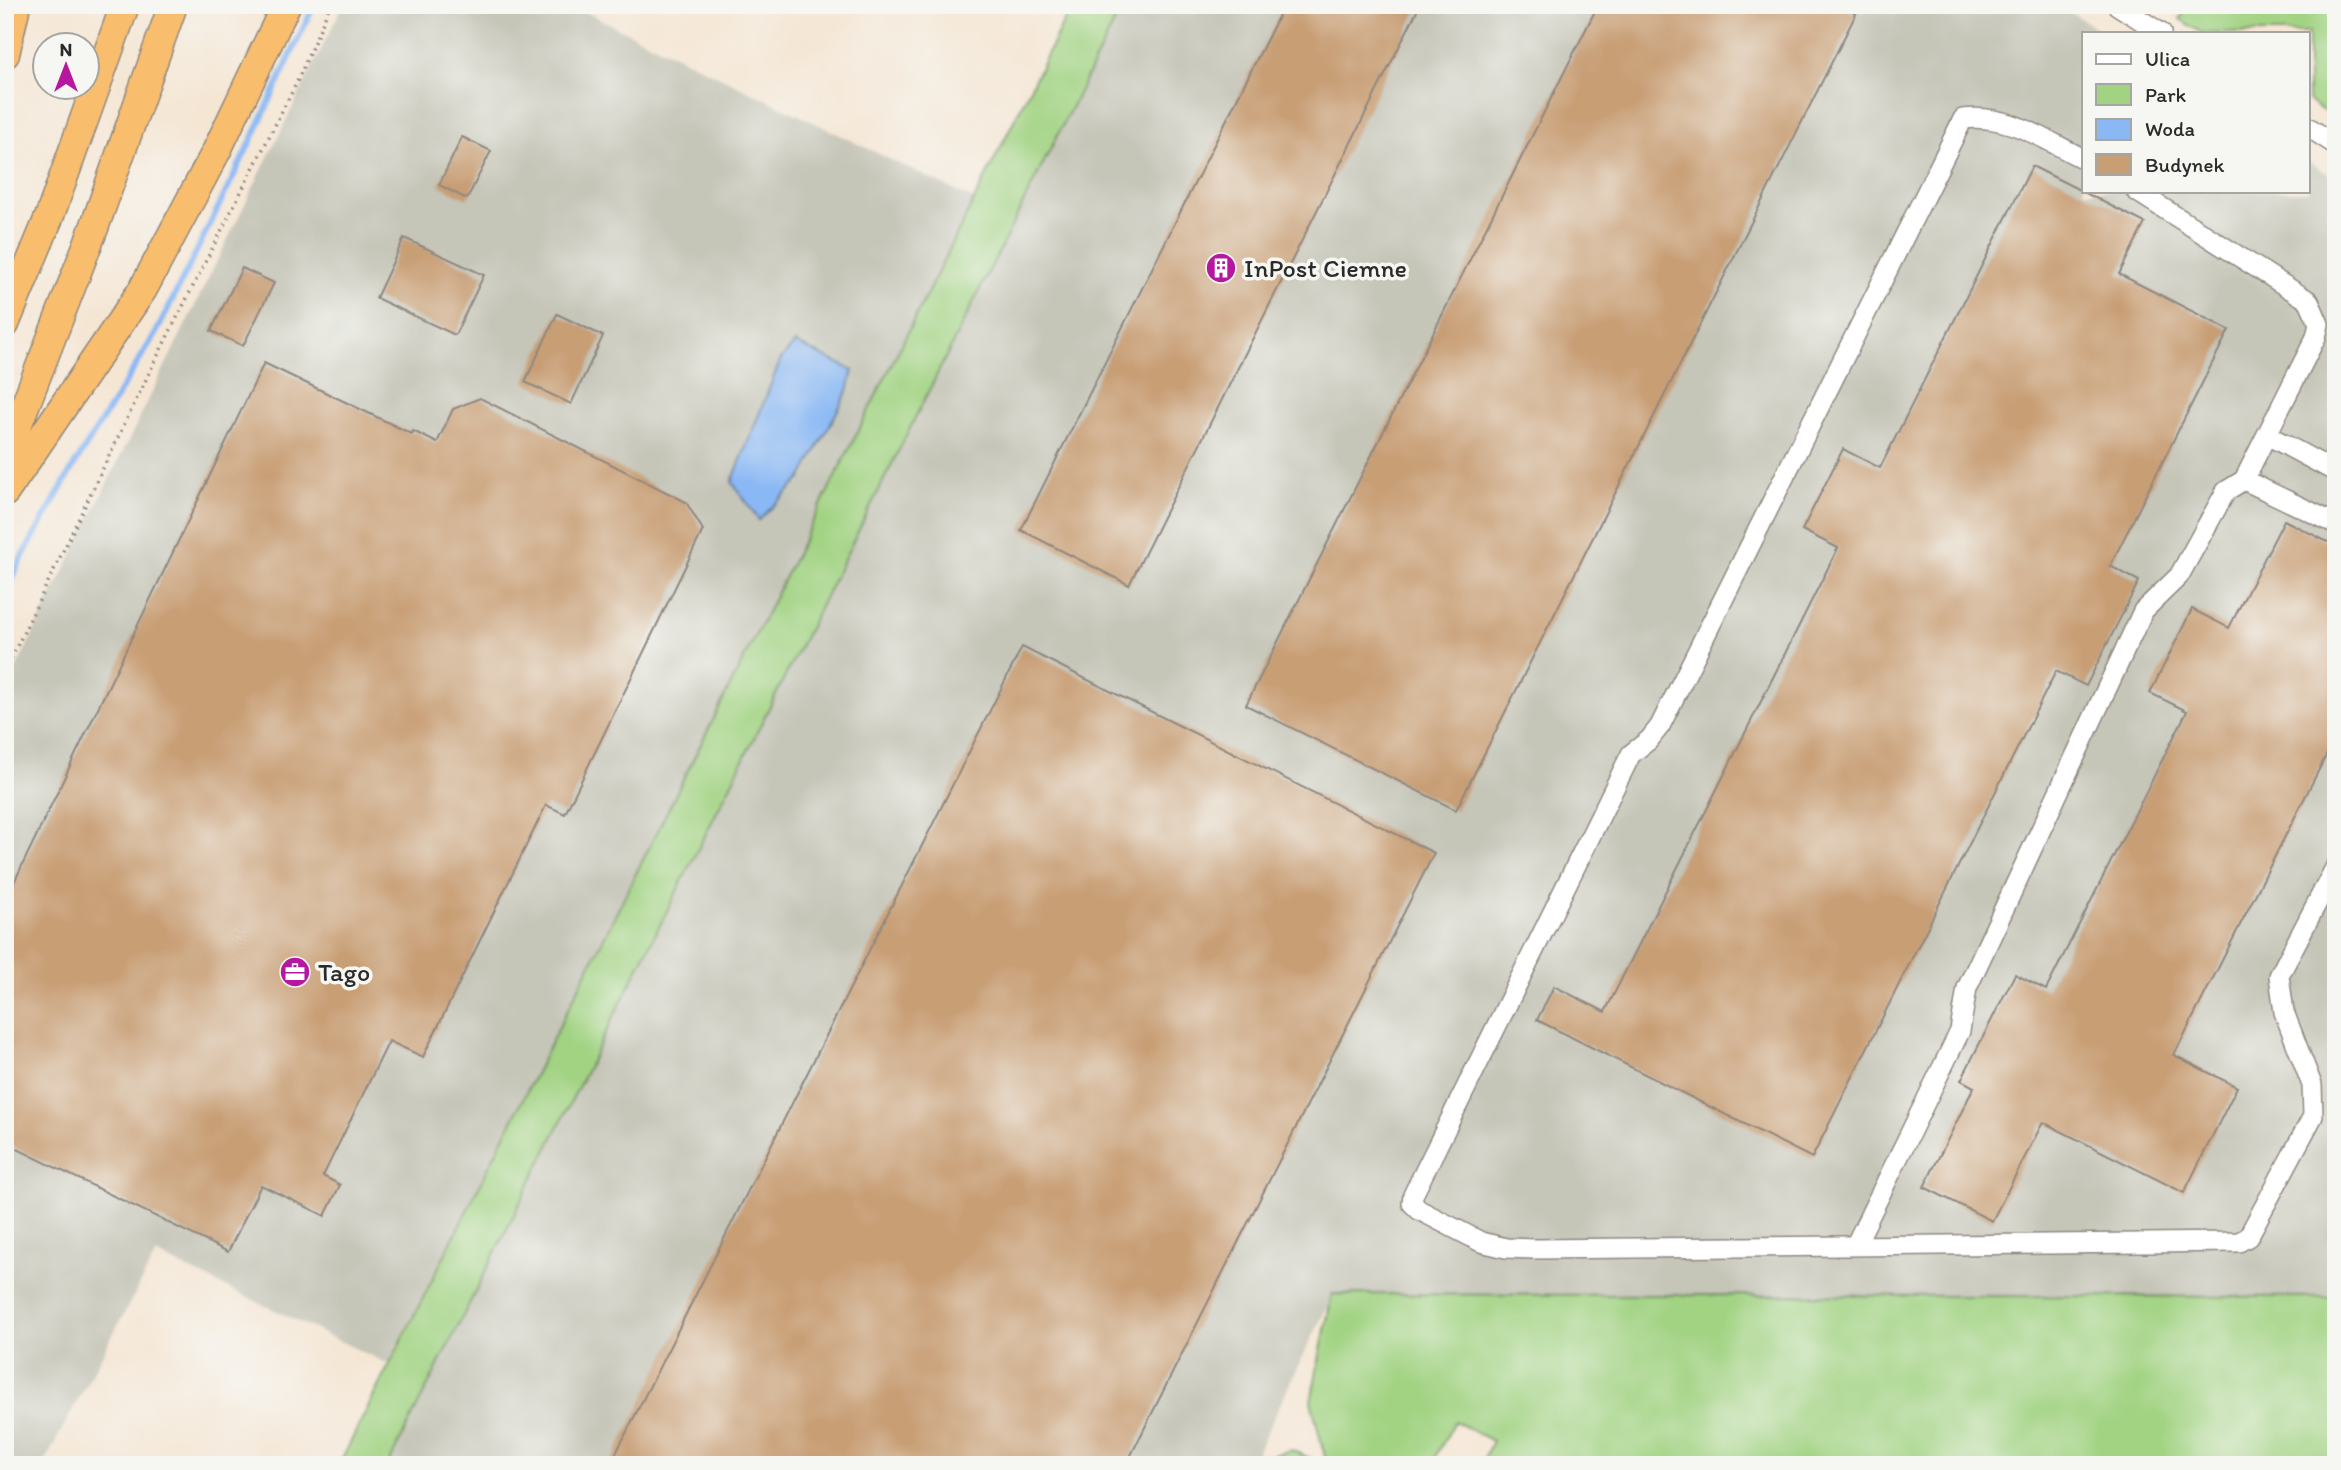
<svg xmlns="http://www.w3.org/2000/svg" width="2341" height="1470" viewBox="0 0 2341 1470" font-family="Itim,sans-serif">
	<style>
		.industrial { fill: #c5c5b8 }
		.green { fill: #a2d383; stroke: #667f57; stroke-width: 2 }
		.water { fill: #89b8f4; stroke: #5a7290; stroke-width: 2 }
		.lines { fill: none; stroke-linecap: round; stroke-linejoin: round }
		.stream { stroke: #89b8f4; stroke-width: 6 }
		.building { fill: #c89e75 }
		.minor-casing { stroke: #908880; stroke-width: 22 }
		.highway-casing { stroke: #908880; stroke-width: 31 }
		.path { stroke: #908880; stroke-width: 3.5; stroke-dasharray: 2 5; stroke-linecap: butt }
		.minor { stroke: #fff; stroke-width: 19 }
		.highway { stroke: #f9be6d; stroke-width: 28 }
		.labels { text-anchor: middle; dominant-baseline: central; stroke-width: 7; stroke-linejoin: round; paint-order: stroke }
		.poi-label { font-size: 26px; fill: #2b2b2b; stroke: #f6f6f2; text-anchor: start }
	</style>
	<rect width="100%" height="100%" fill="#f6f6f2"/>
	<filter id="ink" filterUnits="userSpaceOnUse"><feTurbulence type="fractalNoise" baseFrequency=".0143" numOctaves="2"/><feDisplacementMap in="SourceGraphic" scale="14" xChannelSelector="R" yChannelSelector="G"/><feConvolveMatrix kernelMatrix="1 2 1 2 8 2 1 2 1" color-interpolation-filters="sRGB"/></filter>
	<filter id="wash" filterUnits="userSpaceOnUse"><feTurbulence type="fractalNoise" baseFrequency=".00686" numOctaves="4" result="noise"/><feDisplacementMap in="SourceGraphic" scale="28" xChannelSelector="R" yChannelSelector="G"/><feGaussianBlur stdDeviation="1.57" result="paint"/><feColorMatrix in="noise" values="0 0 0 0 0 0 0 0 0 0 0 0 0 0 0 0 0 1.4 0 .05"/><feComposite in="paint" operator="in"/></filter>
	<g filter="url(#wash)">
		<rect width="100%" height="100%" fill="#f5e6d4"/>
		<!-- industrial -->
		<path class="industrial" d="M343,5H571L974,200L388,1364L156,1254L43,1465H5V691Z
			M1123,5H2059L2104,33H2084V191H2308V161L2336,179V1297L1333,1294L1251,1465H388Z"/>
		<!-- green -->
		<path class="green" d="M1072,5H1123L388,1465H339Z
			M2187,5H2336V119L2308,101V33H2202L2180,19Z
			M1332,1294L2336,1297V1465H1481L1492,1441L1455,1421L1431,1465H1327L1311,1401Z
			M1291,1450L1326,1465H1261L1263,1458Z"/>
		<!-- water -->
		<path class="water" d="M795,343L853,370L848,391L801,479L759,520L732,482L781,359Z"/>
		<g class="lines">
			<!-- stream -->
			<path class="stream" d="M5,597L20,561L72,469L156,333L254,135L314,5"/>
		</g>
		<g id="blocks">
			<!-- building -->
			<path class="building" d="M1284,5H1420L1129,585L1021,530Z
				M1598,5H1839L1856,14L1456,810L1246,705Z
				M462,137L491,151L467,199L439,185Z
				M2032,166L2145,223L2119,274L2229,330L2110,566L2139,581L2086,686L2056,671L1812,1158L1537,1020L1554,986L1605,1012L1838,548L1802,530L1843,449L1880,468Z
				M404,238L484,275L455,335L376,298Z
				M242,268L274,283L243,346L211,331Z
				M557,314L603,336L571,404L525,382Z
				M264,363L412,434L413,431L437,443L453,409L480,398L686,502L703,530L565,814L546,805L423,1057L389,1041L323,1176L340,1185L325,1216L261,1185L228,1252L5,1143V901Z
				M2284,520L2336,546V736L2174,1055L2237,1087L2184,1193L2043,1122L1992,1221L1924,1187L1974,1087L1961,1080L2015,974L2046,990L2187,711L2150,693L2192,609L2229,628Z
				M1022,647L1434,853L1126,1465H610Z"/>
		</g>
	</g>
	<g filter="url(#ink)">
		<use href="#blocks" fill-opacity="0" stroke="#908880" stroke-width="2"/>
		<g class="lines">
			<!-- minor casing -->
			<g class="minor-casing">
				<path id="minor" d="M2117,5L2161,33
					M2308,127L2336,145
					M2084,159C2045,140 2007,113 1963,119L1660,726L1649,740L1631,754L1413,1195L1412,1203L1419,1210L1481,1242L1506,1248L1534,1249L2239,1242L2248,1237L2313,1116L2312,1085L2284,1012L2279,976L2336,866
					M2136,191L2309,301L2319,324L2316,337L2244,480L2336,524
					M2267,435L2336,472
					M1855,1246L1960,1031L1967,988L2143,611L2179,576L2226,491L2244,480"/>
			</g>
			<!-- highway casing -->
			<g class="highway-casing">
				<path id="highway" d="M5,54L16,5
					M5,324L50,215L125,5
					M5,457L94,228L173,5
					M5,492L143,289L217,150L286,5"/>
			</g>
			<!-- path -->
			<path class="path" d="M5,671L154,363L297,82L330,5"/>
			<!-- minor -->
			<use href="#minor" class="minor"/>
			<!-- highway -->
			<use href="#highway" class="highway"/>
		</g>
	</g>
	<!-- icons -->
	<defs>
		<g id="building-disc" transform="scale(1.575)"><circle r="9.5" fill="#b5179e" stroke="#f6f6f2"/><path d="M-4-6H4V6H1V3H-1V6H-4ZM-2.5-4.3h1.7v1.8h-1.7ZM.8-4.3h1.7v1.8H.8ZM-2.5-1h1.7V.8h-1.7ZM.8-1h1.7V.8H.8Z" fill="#fff"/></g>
		<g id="office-disc" transform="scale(1.575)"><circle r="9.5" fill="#b5179e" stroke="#f6f6f2"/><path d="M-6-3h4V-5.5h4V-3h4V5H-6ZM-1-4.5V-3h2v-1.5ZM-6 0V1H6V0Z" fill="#fff"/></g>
	</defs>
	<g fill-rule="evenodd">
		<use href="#building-disc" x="1221" y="268"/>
		<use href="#office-disc" x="295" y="972"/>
	</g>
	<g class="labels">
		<!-- poi labels -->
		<g class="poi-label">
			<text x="1244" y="268">InPost Ciemne</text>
			<text x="318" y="972">Tago</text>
		</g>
	</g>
	<!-- margin -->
	<rect width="2341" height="1470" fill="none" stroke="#f6f6f2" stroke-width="28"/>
	<!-- legend -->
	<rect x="2082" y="32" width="228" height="161" fill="#f6f6f2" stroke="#a5a5a2" stroke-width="2"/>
	<rect x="2096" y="54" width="35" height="10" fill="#ffffff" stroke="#a5a5a2" stroke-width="2"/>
	<text x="2145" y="66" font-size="21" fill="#2b2b2b">Ulica</text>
	<rect x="2096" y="84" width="35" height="21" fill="#a2d383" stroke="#a5a5a2" stroke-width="2"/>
	<text x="2145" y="102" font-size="21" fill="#2b2b2b">Park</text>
	<rect x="2096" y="119" width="35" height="21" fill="#89b8f4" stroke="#a5a5a2" stroke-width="2"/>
	<text x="2145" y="136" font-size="21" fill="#2b2b2b">Woda</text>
	<rect x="2096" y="154" width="35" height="21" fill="#c89e75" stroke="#a5a5a2" stroke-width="2"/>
	<text x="2145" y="172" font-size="21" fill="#2b2b2b">Budynek</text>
	<!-- north arrow -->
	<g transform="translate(66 66)"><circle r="33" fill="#f6f6f2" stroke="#a5a5a2" stroke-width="2"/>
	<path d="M0-5L12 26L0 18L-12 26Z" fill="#b5179e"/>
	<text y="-10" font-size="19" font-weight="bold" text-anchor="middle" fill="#2b2b2b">N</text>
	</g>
</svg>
